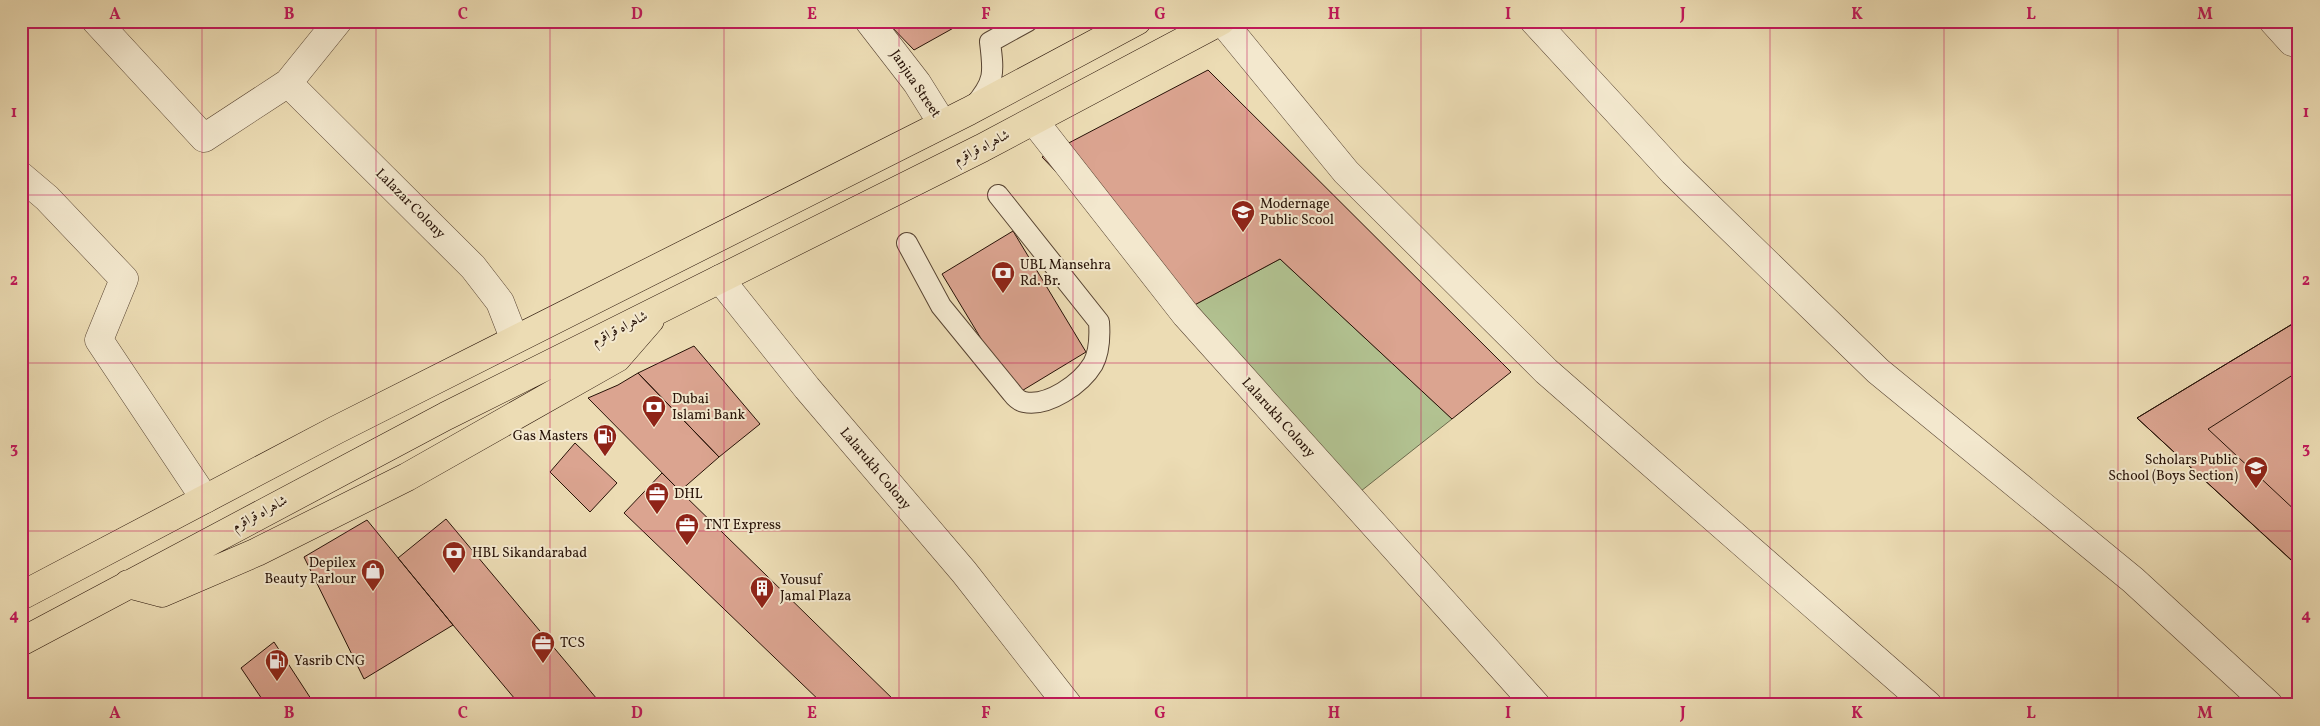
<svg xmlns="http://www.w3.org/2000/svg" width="2320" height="726" viewBox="0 0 2320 726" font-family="Vollkorn,Amiri,serif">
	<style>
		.green { fill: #b2c291; stroke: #6c6a4c }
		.building { fill: #dba490; stroke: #271207 }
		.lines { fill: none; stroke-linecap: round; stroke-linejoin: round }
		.service-casing { stroke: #584432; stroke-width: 22 }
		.minor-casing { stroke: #584432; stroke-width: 29 }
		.trunk-casing { stroke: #271207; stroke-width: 29 }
		.service { stroke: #f3e8ce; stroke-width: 20 }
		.minor { stroke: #f3e8ce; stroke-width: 28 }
		.trunk { stroke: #ecdcb4; stroke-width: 28 }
		.grid { fill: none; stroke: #c2185b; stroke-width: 1; stroke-opacity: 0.55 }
		.labels { text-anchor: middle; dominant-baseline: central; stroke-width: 4; stroke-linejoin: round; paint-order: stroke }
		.street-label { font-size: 14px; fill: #271207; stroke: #f3e8ce }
		.poi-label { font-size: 14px; fill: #271207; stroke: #f3e8ce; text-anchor: start }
		.neatline { fill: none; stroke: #c2185b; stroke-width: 2 }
		.grid-label { font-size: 16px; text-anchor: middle; font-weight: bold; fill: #c2185b }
	</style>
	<rect width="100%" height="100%" fill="#ecdcb4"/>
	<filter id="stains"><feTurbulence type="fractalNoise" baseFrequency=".004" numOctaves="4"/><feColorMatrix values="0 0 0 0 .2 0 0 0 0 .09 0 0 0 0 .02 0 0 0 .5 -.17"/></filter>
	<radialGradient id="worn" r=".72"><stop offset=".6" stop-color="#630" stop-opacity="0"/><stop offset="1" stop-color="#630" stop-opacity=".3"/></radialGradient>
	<!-- green -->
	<path class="green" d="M1280,259L1452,419L1361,491L1187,309Z"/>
	<!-- building -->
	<path class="building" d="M886,21H966L914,50Z
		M1208,70L1511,372L1452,419L1280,259L1187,309L1042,157Z
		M1013,231L1086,352L1015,395L942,274Z
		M2299,320V567L2137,418Z
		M2299,320V371L2208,429L2299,514V554L2291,560L2137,418Z
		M694,346L760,424L719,457L638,373Z
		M638,373L719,457L680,491L588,398L618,385Z
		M575,443L617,483L590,512L550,472Z
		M662,473L680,491L899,705H824L624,513Z
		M446,519L602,705H520L453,625L398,558Z
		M367,520L453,625L364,679L304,557Z
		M274,642L315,705H266L241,668Z"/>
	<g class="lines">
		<!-- service casing -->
		<g class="service-casing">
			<path id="service" d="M974,106C995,82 994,73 990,42L1028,21
				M907,243L941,306L1012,393C1015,397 1019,401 1024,402C1048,407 1081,384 1093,364C1100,351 1100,336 1099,322L998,195"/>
		</g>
		<!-- minor casing -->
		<g class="minor-casing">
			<path id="minor" d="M96,21L204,138L288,83
				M338,21L288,83L473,267L500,302L514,338
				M869,21L917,83L942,123
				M1222,21L1346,172L1546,371L1928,705
				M1534,21L1673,172L1878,371L2133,580L2269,705
				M2273,21L2292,42L2299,37
				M1034,121L1186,315L1536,705
				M21,176L47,198L124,279L99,340L205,499
				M720,279L807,388L964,572L1068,705"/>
		</g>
		<!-- trunk casing -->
		<g class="trunk-casing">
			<path id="trunk" d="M128,584L162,593L257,552L407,477L617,358L650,320
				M21,596L336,430L969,111L1137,21
				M21,642L446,416L982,148L1221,21"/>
		</g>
		<!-- service -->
		<use href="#service" class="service"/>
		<!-- minor -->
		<use href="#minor" class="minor"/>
		<!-- trunk -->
		<use href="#trunk" class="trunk"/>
	</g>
	<!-- grid -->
	<path class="grid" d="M202,21V705M376,21V705M550,21V705M724,21V705M899,21V705M1073,21V705M1247,21V705M1421,21V705M1596,21V705M1770,21V705M1944,21V705M2118,21V705M21,195H2299M21,363H2299M21,531H2299"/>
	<!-- icons -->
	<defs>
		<g id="school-pin" transform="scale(1.25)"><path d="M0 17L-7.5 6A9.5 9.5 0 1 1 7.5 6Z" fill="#8f2418" stroke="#f3e8ce"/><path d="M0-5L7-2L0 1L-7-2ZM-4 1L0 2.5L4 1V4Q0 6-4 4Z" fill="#fff"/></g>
		<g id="bank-pin" transform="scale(1.25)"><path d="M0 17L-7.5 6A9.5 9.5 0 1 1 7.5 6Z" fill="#8f2418" stroke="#f3e8ce"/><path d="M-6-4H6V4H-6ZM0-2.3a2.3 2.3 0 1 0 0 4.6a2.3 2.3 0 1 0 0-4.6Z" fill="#fff"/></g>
		<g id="fuel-pin" transform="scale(1.25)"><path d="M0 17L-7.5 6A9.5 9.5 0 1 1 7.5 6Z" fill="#8f2418" stroke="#f3e8ce"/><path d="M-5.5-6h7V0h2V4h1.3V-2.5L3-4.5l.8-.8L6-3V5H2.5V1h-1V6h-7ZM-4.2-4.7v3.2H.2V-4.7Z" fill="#fff"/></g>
		<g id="office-pin" transform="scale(1.25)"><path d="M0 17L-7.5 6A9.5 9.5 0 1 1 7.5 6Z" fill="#8f2418" stroke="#f3e8ce"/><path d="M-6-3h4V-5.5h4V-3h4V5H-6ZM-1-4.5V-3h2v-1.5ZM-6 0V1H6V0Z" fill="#fff"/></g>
		<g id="shop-pin" transform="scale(1.25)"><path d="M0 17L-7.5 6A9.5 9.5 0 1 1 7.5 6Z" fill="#8f2418" stroke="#f3e8ce"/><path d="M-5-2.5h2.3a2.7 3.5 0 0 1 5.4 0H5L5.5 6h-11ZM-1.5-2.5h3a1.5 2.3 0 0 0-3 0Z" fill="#fff"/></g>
		<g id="building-pin" transform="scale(1.25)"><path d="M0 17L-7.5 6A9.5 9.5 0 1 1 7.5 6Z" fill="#8f2418" stroke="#f3e8ce"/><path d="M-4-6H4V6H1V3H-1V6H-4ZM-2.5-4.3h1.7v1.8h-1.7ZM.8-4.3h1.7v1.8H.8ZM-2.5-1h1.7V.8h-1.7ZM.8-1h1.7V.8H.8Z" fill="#fff"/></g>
	</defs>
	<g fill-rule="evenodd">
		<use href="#school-pin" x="1243" y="212"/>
		<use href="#bank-pin" x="1003" y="273"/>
		<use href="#bank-pin" x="654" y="407"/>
		<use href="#fuel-pin" x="605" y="436"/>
		<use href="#school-pin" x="2256" y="468"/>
		<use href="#office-pin" x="657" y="494"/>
		<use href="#office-pin" x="687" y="525"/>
		<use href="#bank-pin" x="454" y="553"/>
		<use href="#shop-pin" x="373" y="571"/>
		<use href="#building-pin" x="762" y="588"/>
		<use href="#office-pin" x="543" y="643"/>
		<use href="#fuel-pin" x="277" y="661"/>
	</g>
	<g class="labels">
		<!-- street labels -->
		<g class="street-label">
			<text transform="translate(915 84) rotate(56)">Janjua Street</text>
			<text transform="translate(982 148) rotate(-27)">شاہراہ قراقرم</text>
			<text transform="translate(410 204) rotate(45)">Lalazar Colony</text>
			<text transform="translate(620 329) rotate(-27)">شاہراہ قراقرم</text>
			<text transform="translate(1278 418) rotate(48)">Lalarukh Colony</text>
			<text transform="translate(875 469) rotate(50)">Lalarukh Colony</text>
			<text transform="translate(260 514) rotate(-28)">شاہراہ قراقرم</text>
		</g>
		<!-- poi labels -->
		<g class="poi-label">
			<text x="1260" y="204">Modernage<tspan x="1260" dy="16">Public Scool</tspan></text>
			<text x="1020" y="265">UBL Mansehra<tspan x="1020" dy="16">Rd. Br.</tspan></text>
			<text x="672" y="399">Dubai<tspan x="672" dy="16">Islami Bank</tspan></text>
			<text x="588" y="436" text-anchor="end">Gas Masters</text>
			<text x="2238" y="460" text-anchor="end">Scholars Public<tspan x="2238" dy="16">School (Boys Section)</tspan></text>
			<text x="674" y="494">DHL</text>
			<text x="704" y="525">TNT Express</text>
			<text x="472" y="553">HBL Sikandarabad</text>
			<text x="356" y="563" text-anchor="end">Depilex<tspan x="356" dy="16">Beauty Parlour</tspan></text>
			<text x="780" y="580">Yousuf<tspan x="780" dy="16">Jamal Plaza</tspan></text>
			<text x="560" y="643">TCS</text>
			<text x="294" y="661">Yasrib CNG</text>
		</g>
	</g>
	<!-- margin -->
	<rect width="2320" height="726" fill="none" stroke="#ecdcb4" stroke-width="55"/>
	<rect x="28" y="28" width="2264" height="670" class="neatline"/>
	<g class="grid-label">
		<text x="115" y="19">A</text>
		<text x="289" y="19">B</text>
		<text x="463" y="19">C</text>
		<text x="637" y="19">D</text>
		<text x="812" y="19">E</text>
		<text x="986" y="19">F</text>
		<text x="1160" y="19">G</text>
		<text x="1334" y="19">H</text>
		<text x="1508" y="19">I</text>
		<text x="1683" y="19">J</text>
		<text x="1857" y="19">K</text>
		<text x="2031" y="19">L</text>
		<text x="2205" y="19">M</text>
		<text x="14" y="117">1</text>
		<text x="2306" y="117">1</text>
		<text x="14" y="285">2</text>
		<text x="2306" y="285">2</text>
		<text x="14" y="453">3</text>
		<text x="2306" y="453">3</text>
		<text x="14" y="620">4</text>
		<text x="2306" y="620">4</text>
		<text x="115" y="718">A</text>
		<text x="289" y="718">B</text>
		<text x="463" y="718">C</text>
		<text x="637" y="718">D</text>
		<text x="812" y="718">E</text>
		<text x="986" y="718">F</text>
		<text x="1160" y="718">G</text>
		<text x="1334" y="718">H</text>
		<text x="1508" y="718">I</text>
		<text x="1683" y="718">J</text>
		<text x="1857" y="718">K</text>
		<text x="2031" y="718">L</text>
		<text x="2205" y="718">M</text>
	</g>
	<rect width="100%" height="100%" filter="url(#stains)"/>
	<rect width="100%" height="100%" fill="url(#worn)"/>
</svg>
